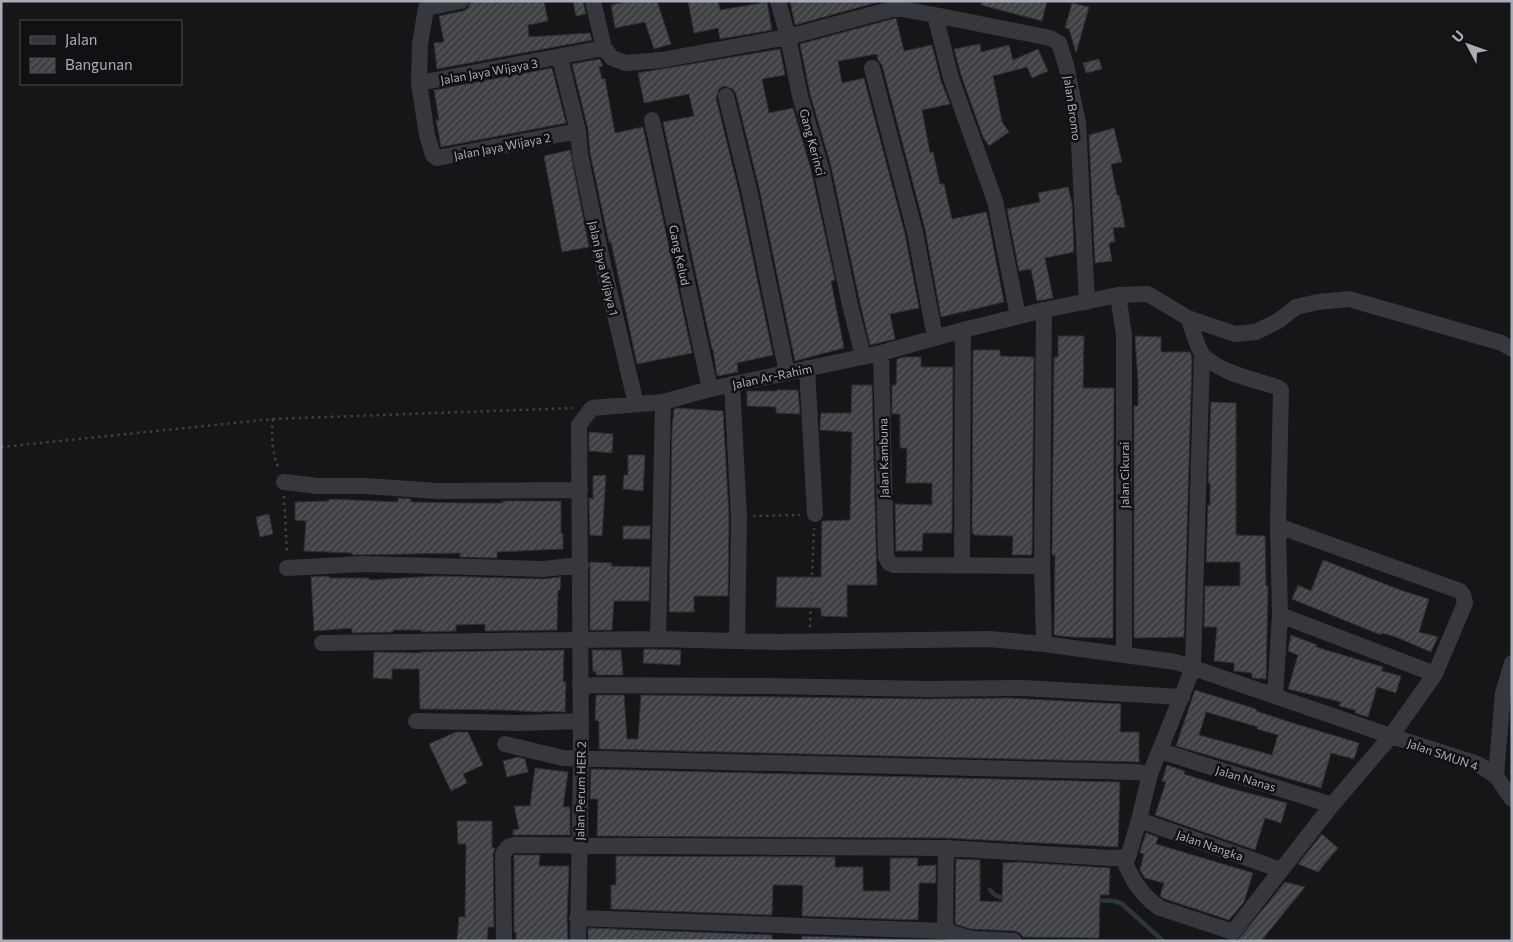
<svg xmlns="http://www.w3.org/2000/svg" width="1513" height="942" viewBox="0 0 1513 942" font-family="Commissioner,sans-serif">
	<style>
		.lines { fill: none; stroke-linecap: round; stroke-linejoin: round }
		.stream { stroke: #2c353c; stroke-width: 4.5 }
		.building { fill: url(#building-hatch); stroke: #303034; fill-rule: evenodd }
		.path { stroke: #3d3f44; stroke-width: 2.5; stroke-dasharray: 2.5 4; stroke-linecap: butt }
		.minor { stroke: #37383d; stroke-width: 16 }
		.labels { text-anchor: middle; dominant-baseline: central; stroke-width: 5; stroke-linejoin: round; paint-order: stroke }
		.street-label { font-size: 12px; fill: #a8adb8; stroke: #111113 }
	</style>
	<defs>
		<pattern id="building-hatch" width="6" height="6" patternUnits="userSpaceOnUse" patternTransform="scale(1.25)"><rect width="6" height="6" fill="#404145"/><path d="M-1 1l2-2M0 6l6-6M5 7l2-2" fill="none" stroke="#595a5e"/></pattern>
	</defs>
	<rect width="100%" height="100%" fill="#161618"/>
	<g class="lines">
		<!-- stream -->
		<path class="stream" d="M990,890L995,895L1007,900
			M1094,900L1114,901L1121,903L1163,941"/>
	</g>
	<!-- building -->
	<path class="building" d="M471,1H544L548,21L528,25L529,37L590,33L592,40L437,69L434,43L444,42L439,16L463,11L468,8Z
		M573,1H583L586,14L576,16Z
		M630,1H657L671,44L654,49L645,22L615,28L611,5Z
		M688,1H718L720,10L767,2L772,30L720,39L718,28L694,33Z
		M790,1H882L795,25Z
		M982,1H1047L1042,21L981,5Z
		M1072,3L1089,7L1076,53L1069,29L1065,28Z
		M896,18L904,51L932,45L941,81L950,104L922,110L930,153L933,152L940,184H944L952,219L986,212L987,214L1004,302L941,317L925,229L882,65L878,60L877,54L838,61L842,83L864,78L905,234L919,308L890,314L895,339L870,345L860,303L831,166L810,94L800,44Z
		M980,44L981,52L1009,45L1013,60L1038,49L1048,71L1032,78L1027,67L993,76L1002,122L1009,132L989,146L983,137L961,75L954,49Z
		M780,49L785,75L762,79L769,113L793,108L811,170L835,280L831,281L844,348L795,361L760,192L736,94L733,89L724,86L719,89L716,98L740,196L773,355L737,363L738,372L717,376L713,349H712L663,122L694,116L689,94L644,103L638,73Z
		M600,59L603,66L599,67L602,79H605L615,133L643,127L692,353L637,364L611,242H609L590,153L588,129L572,64Z
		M1099,59L1102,69L1086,73L1083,63Z
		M552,68L566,123L441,147L436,120H439L434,90Z
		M1114,128L1122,162L1111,164L1117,195H1119L1125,227L1113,228L1115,242L1109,243L1112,261L1095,263L1089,135Z
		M570,150L589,247L562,252L544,156Z
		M1068,187L1072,203L1074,252L1045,258L1053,298L1037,301L1031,269L1019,271L1007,209L1040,202L1038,193Z
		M1058,336H1084L1083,388H1114L1113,638L1070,637L1054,635L1055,555H1052L1054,357H1058Z
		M1135,336L1161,337V352H1190L1192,357L1184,637L1134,638V406H1138V382Z
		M973,350H1000V356L1034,357L1032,555H1012L1013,536L974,535V533H972Z
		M904,357H921V367H953L952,533H923L922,551H896L895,504L932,505V483H906L907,448H900V414H892V385H896L897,359Z
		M852,385H872L877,585H847V617L821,616V608L776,607L777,577H821L822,521L850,520L852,432L820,430V427L821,413H851Z
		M777,390H798L800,414L776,413V407L747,406V391H777Z
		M1211,402L1236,403V535L1265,536L1266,586H1268L1266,679L1252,678V673L1234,671V663L1214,661L1217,627H1204L1205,586H1240V562H1206L1208,505H1210V483H1208Z
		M677,408L723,411L729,517L728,596H694V612H669L672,430L674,409Z
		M589,432L613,434L612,453L589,451Z
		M628,455H645L643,491L623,489L624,475H628Z
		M606,475L602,536L590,535L589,498L593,499V476Z
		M398,498L411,499V502L462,503H503V501H561V534H563V549L497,552V558L460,557V553L352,555V553L304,551L306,521L295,520V502L329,501V499L398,502Z
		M269,514L273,534L260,537L256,517Z
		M623,526H650V539H623Z
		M1323,560L1403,591L1429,599L1419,632L1438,637L1431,652L1396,637L1382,633L1381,635L1366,629L1292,599L1298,585L1311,591Z
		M590,562L612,563L611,566L650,567L649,601H614L612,630H590Z
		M329,576V578H369V580L437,576L543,579L561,577L560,590H558L557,630L485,631V624L456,625V631L421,632V630H393V632L352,633V628L314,631L311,577Z
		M1291,635L1317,645L1316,647L1383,667L1382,671L1401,676L1396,693L1377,687L1368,717L1355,713V710L1339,706L1341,702L1288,689L1298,655L1288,651Z
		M644,649L681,650L680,665L643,663Z
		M564,650L563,682H566L565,712L543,711L541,712L503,710L420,709L419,669H392V679L373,678L374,652L420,653V652Z
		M592,650H621L623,675H596V671L593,672Z
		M1195,690L1256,709V711L1296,724L1359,743L1354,759L1331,753L1321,788L1176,746ZM1206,712L1258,727L1257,729L1278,735L1272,755L1199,735Z
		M596,695H624L627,739H638L641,695L928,699L1008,698L1121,704L1120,732H1139V762L599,749V721L595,720Z
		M456,732H468L483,765L463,774L467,783L451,791L429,744Z
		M518,757L525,759L528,772L507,777L503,761Z
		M1167,765L1185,771L1184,774L1229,788L1287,803L1281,823L1265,818L1255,850L1155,815L1166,782L1162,781Z
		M535,768L568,772L563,807H570V835H513V830L519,829L514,806H530Z
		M591,769L1120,782L1118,847L946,838L597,836L598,799H590Z
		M457,821H492V848H495L493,854L494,927H488L487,941L457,940L459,917H465L466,844H458Z
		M1146,833L1158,837L1156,844L1253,873L1244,902L1229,920L1165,899L1160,896L1164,883L1145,878L1140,870L1144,854L1140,853V851Z
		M1322,834L1338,848L1318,872L1298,864Z
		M514,855H540L539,866H569L567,918L568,941H516V932H514Z
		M616,856L835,857V867H863V891H890V858H918L917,866L936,865V883H919L918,920L802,916L803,886L798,885H773L772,915L611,909V885H616Z
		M956,859L980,860V901L1002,902L1003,863L1018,862L1110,868L1109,895H1100L1099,938L1023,937L1020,933L1015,931L971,929L955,924Z
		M1285,882L1305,887L1261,941H1237Z
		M588,928L772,935V941H588Z
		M802,936L918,940V941H802Z"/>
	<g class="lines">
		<!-- path -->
		<path class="path" d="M273,419C271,436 272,453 279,469
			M1,447L273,419L573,408
			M284,496L287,553
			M753,516L800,515
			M810,627L814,528"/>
		<!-- minor -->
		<path class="minor" d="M461,1L426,8L420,44L419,83L427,135L433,155L437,158L578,131
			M593,1L604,48
			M935,15L1050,38L1059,43L1066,65L1078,123L1087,302
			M560,58L578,131L580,154L602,260L636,404
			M872,68L915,232L935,337
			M419,83L604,48L612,58L626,63L661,60L788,37L778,1
			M726,96L750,194L787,373
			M652,120L710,389
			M1118,295L1124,335V655
			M1044,310L1042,566L1044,644
			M1188,318C1192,327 1197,347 1202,354C1217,372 1255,380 1277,387L1281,390L1278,526L1280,615L1275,696
			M881,353L886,557L889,563L894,565L1042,566
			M863,356L850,305L821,168L800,96L788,37L896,8L935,15L951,78L995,201L1018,316
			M807,368L815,514
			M732,384L739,517L737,641
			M284,482L318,486H366L437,491L580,490
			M962,565L963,330
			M287,568L363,564L543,569L581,565
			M1280,615L1435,674
			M658,639L663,402
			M322,643L658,639L778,642L989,639L1044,644L1176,662L1391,736L1478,764L1496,776L1512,799
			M580,685L768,686L928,689L1023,688L1182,697
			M416,721L518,723L581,721
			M505,744L563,758L1136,772L1150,774L1193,668L1202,354
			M1160,751L1332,805
			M1496,776L1503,693L1512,663
			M1139,820L1281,870
			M1123,857C1130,877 1142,896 1160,908L1233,932L1332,805L1391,736L1435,674L1465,603L1463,595L1460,591L1278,526
			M577,918L945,931L978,941
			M945,931L946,848
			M975,939L1014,941
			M504,941L503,854L508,847L514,845L946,848L1111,858L1128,857L1139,820L1150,774
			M578,941L581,759L579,425L592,408L663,402L710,389L881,353L963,330L1044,310L1118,295L1148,294L1188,318L1235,334L1256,332L1278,321L1296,307L1318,302L1349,299L1502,343L1512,349"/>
	</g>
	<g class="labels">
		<!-- street labels -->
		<g class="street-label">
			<text transform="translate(489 71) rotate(-10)">Jalan Jaya Wijaya 3</text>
			<text transform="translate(1073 108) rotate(82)">Jalan Bromo</text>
			<text transform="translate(813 142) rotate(75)">Gang Kerinci</text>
			<text transform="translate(502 146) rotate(-11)">Jalan Jaya Wijaya 2</text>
			<text transform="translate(680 255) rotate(78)">Gang Kelud</text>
			<text transform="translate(604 268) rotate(77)">Jalan Jaya Wijaya 1</text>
			<text transform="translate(772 376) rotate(-12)">Jalan Ar-Rahim</text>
			<text transform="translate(883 458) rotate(-91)">Jalan Kambuna</text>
			<text transform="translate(1124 475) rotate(-90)">Jalan Cikurai</text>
			<text transform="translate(1443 754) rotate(19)">Jalan SMUN 4</text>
			<text transform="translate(1246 778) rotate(17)">Jalan Nanas</text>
			<text transform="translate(580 791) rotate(-89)">Jalan Perum HER 2</text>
			<text transform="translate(1210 845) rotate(19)">Jalan Nangka</text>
		</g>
	</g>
	<!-- border -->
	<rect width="1513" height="942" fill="none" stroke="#a8adb8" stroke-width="5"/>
	<!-- legend -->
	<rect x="20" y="20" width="162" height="65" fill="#111113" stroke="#4d4f55"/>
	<rect x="30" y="36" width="25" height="8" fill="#37383d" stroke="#4d4f55"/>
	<text x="65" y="45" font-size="15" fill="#a8adb8">Jalan</text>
	<rect x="30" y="58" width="25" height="15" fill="url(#building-hatch)" stroke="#4d4f55"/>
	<text x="65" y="70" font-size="15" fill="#a8adb8">Bangunan</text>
	<!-- north arrow -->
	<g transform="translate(1468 45) rotate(311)" stroke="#111113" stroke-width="4" paint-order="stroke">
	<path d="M0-4L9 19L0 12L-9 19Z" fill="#a8adb8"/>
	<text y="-8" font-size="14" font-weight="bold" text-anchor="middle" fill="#a8adb8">U</text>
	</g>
</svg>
